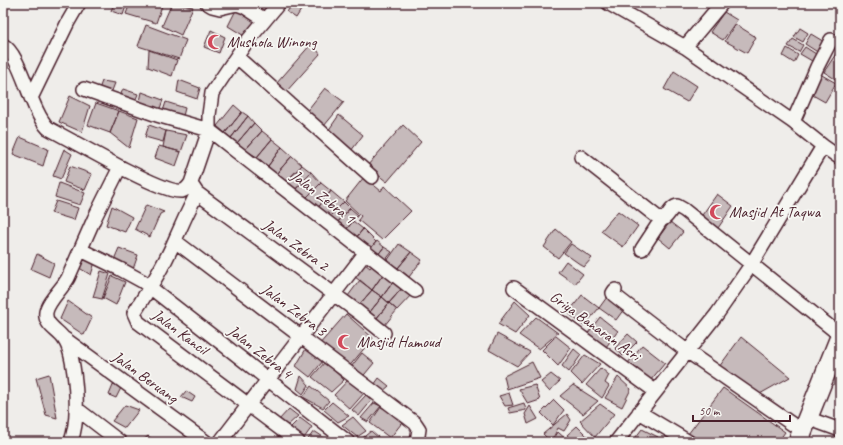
<svg xmlns="http://www.w3.org/2000/svg" width="843" height="445" viewBox="0 0 843 445" font-family="Caveat,sans-serif">
	<style>
		.building { fill: #c6babb; stroke: #4a1f2b }
		.lines { fill: none; stroke-linecap: round; stroke-linejoin: round }
		.street-casing { stroke: #4a1f2b; stroke-width: 16 }
		.secondary-casing { stroke: #4a1f2b; stroke-width: 22 }
		.street { stroke: #f6f6f2; stroke-width: 13 }
		.secondary { stroke: #f6f6f2; stroke-width: 19 }
		.labels { text-anchor: middle; dominant-baseline: central; stroke-width: 3.5; stroke-linejoin: round; paint-order: stroke }
		.poi-label { font-size: 16px; fill: #4a1f2b; stroke: #f6f6f2; text-anchor: start }
		.street-label { font-size: 16px; fill: #4a1f2b; stroke: #f6f6f2 }
	</style>
	<rect width="100%" height="100%" fill="#efedea"/>
	<filter id="ink" filterUnits="userSpaceOnUse"><feTurbulence type="fractalNoise" baseFrequency=".025" numOctaves="2"/><feDisplacementMap in="SourceGraphic" scale="8" xChannelSelector="R" yChannelSelector="G"/><feConvolveMatrix kernelMatrix="1 2 1 2 8 2 1 2 1" color-interpolation-filters="sRGB"/></filter>
	<g filter="url(#ink)">
		<!-- building -->
		<path class="building" d="M114,3H127L123,15L111,11Z
			M130,3H163L156,23L126,14Z
			M172,3L193,7L181,35L162,26Z
			M293,3L301,10L296,18L287,12Z
			M236,10L255,20L246,37L228,26Z
			M724,12L737,20L723,40L710,32Z
			M735,24L756,37L747,53L725,41Z
			M146,25L186,40L179,59L138,46Z
			M800,28L808,33L803,42L794,37Z
			M211,30L225,37L219,53L204,47Z
			M811,34L826,43L819,53L805,44Z
			M793,39L803,45L799,52L788,46Z
			M312,43L320,54L285,93L276,84Z
			M805,47L816,54L812,61L800,54Z
			M787,48L798,55L794,63L783,56Z
			M839,49L840,50V82L824,72Z
			M149,50L177,60L172,76L148,67Z
			M674,71L697,86L687,102L664,89Z
			M820,74L836,83L825,102L809,93Z
			M179,80L200,88L197,99L177,92Z
			M102,81L115,83L110,96L98,92Z
			M325,88L344,102L324,126L306,112Z
			M123,89L138,94L134,104L119,99Z
			M142,92L163,100L158,114L139,106Z
			M70,96L90,106L82,132L59,122Z
			M166,102L185,108L182,120L162,114Z
			M96,103L119,111L110,133L88,125Z
			M234,105L242,112L225,133L217,126Z
			M119,111L138,118L129,148L110,133Z
			M242,112L248,116L231,138L225,133Z
			M339,115L363,135L351,151L328,131Z
			M248,116L254,123L237,143L231,138Z
			M254,123L262,131L245,150L237,143Z
			M149,125L166,131L163,142L145,137Z
			M403,125L421,142L387,182L367,166Z
			M166,131L187,135L181,152L163,147Z
			M262,131L272,139L257,157L245,150Z
			M20,137L48,149L43,166L13,154Z
			M272,139L282,147L268,166L257,157Z
			M159,146L181,152L176,166L155,158Z
			M282,147L292,156L276,174L268,166Z
			M64,149L72,154L61,179L53,176Z
			M292,156L302,165L285,183L276,174Z
			M302,165L311,172L295,190L285,183Z
			M70,166L92,174L85,190L64,182Z
			M311,172L321,183L305,199L295,190Z
			M364,177L381,191L384,186L411,211L382,240L358,220L361,216L345,201Z
			M59,183L85,193L80,205L55,197Z
			M321,183L331,191L317,209L305,199Z
			M331,191L344,202L329,217L317,209Z
			M717,194L733,206L716,231L700,218Z
			M56,201L78,208L74,220L51,213Z
			M344,202L350,208L337,223L329,217Z
			M146,205L164,212L160,214L150,237L135,229Z
			M112,206L132,217L125,232L106,225Z
			M350,208L358,215L346,230L337,223Z
			M618,211L638,226L623,247L601,231Z
			M353,221L363,229L356,238L346,230Z
			M670,222L683,232L670,248L658,238Z
			M363,229L376,242L369,250L356,238Z
			M556,229L571,242L558,258L544,247Z
			M377,241L384,247L377,256L369,250Z
			M399,244L411,252L398,268L387,261Z
			M571,244L592,258L584,267L564,253Z
			M384,247L392,252L384,262L377,256Z
			M119,248L138,255L132,272L113,262Z
			M411,252L422,260L409,277L398,268Z
			M37,254L54,263L49,277L31,269Z
			M81,256L95,262L91,275L76,266Z
			M566,261L583,274L575,284L558,272Z
			M375,262L386,270L372,290L355,277L365,264L370,268Z
			M386,270L396,278L382,297L372,290Z
			M101,271L110,274L102,299L93,297Z
			M112,276L125,282L116,305L103,298Z
			M396,278L404,286L389,303L382,297Z
			M360,280L372,290L359,305L348,296Z
			M404,286L413,293L397,310L389,303Z
			M372,290L382,297L369,313L359,305Z
			M582,295L599,308L584,326L568,313Z
			M382,297L389,303L376,319L369,313Z
			M607,297L624,309L616,320L599,308Z
			M68,301L92,318L84,335L60,319Z
			M515,301L530,315L515,334L498,324Z
			M389,303L397,310L384,326L376,319Z
			M346,314L373,338L347,369L318,346Z
			M536,317L558,333L539,349L519,335Z
			M600,317L618,331L606,347L588,333Z
			M497,334L530,352L517,366L489,350Z
			M628,334L637,342L623,356L615,348Z
			M556,336L571,348L558,366L542,350Z
			M741,337L790,377L758,395L719,367Z
			M642,345L665,363L650,381L628,363Z
			M307,347L323,361L310,377L296,366Z
			M574,349L581,355L569,372L562,366Z
			M362,353L374,363L360,380L348,371Z
			M585,355L600,364L582,384L571,373Z
			M325,362L344,380L331,392L312,377Z
			M532,362L540,378L507,389L504,376Z
			M601,368L609,375L605,383L609,386L602,398L586,385Z
			M49,374L57,418L46,415L36,378Z
			M551,374L560,381L549,391L541,382Z
			M301,376L309,385L303,394L297,389Z
			M618,377L631,389L622,407L605,398Z
			M379,378L389,386L382,392L372,388Z
			M348,380L365,392L350,409L334,395Z
			M114,383L121,388L116,398L109,395Z
			M535,385L540,400L528,404L519,389Z
			M573,385L598,401L583,414L560,396Z
			M311,386L329,401L323,408L303,397Z
			M723,388L785,432L778,442H702L688,434Z
			M186,391L195,397L192,402L181,397Z
			M509,393L513,405L505,406L499,396Z
			M366,395L372,400L359,416L352,410Z
			M554,400L564,410L553,425L541,413Z
			M332,402L349,416L338,422L324,410Z
			M374,403L381,406L368,422L361,418Z
			M524,403L526,410L510,413L508,408Z
			M600,404L614,414L595,437L580,421Z
			M125,405L139,410L125,428L112,421Z
			M530,406L538,419L528,424L525,414Z
			M381,407L405,419L390,438L370,423Z
			M289,409L298,416L286,427L278,421Z
			M567,414L571,420L564,431L558,428L551,442L543,434Z
			M353,417L366,431L357,437L342,425Z
			M300,418L312,427L302,441L289,429Z
			M577,426L592,441L574,442L567,435Z
			M642,429L658,437L654,442H632Z
			M314,431L331,442H306Z
			M371,431L381,440L378,442H361L360,440Z
			M558,432L569,442H552Z
			M148,436L156,442H141Z"/>
		<g class="lines">
			<!-- street casing -->
			<g class="street-casing">
				<path id="street" d="M207,3L212,6L220,8L237,4L245,7L265,20
					M608,3L685,47
					M722,3L685,47L793,122L823,146L840,158
					M3,45C21,55 30,110 48,128L120,167
					M237,57L372,177
					M84,89L157,115L209,130L415,291
					M31,98L68,22L79,3
					M793,122L817,67L831,40
					M581,157L661,220
					M193,187L197,193L358,312L384,333
					M197,193C189,209 182,224 175,240C164,266 149,289 134,313L138,322L298,442
					M175,241L415,423L419,429L417,442
					M642,249L661,220C669,218 669,208 677,206L684,210L840,335
					M81,250L120,269L142,281L348,442
					M514,288L655,391
					M615,290L613,293L614,295L688,352L802,431
					M65,339L206,442
					M77,409L120,442
					M639,412L689,442
					M807,418L840,430
					M71,442C74,432 76,422 76,412C77,395 74,352 64,339C58,330 44,325 46,312C48,301 62,289 68,278L94,219L120,167C132,173 170,193 182,191C186,190 189,186 191,183L209,130V115L212,93L245,44L279,3
					M220,442L366,252
					M616,442L717,314L751,265L823,146"/>
			</g>
			<!-- secondary casing -->
			<g class="secondary-casing">
				<path id="secondary" d="M798,442L840,337"/>
			</g>
			<!-- street -->
			<use href="#street" class="street"/>
			<!-- secondary -->
			<use href="#secondary" class="secondary"/>
		</g>
	</g>
	<!-- icons -->
	<defs>
		<g id="mosque-bare" transform="scale(1.2)"><path d="M3.5-4.9A6 6 0 1 0 3.5 4.9A5 5 0 1 1 3.5-4.9Z" fill="#d1495b" stroke="#f6f6f2" stroke-width="2.5" paint-order="stroke"/></g>
	</defs>
	<g fill-rule="evenodd">
		<use href="#mosque-bare" x="215" y="42"/>
		<use href="#mosque-bare" x="717" y="212"/>
		<use href="#mosque-bare" x="345" y="342"/>
	</g>
	<g class="labels">
		<!-- poi labels -->
		<g class="poi-label">
			<text x="227" y="42">Mushola Winong</text>
			<text x="729" y="212">Masjid At Taqwa</text>
			<text x="357" y="342">Masjid Hamoud</text>
		</g>
		<!-- street labels -->
		<g class="street-label">
			<text transform="translate(323 197) rotate(38)">Jalan Zebra 1</text>
			<text transform="translate(296 245) rotate(36)">Jalan Zebra 2</text>
			<text transform="translate(294 310) rotate(37)">Jalan Zebra 3</text>
			<text transform="translate(595 326) rotate(36)">Griya Banaran Asri</text>
			<text transform="translate(180 332) rotate(37)">Jalan Kancil</text>
			<text transform="translate(260 352) rotate(38)">Jalan Zebra 4</text>
			<text transform="translate(145 377) rotate(36)">Jalan Beruang</text>
		</g>
	</g>
	<!-- margin -->
	<rect width="843" height="445" fill="none" stroke="#f6f6f2" stroke-width="16"/>
	<rect x="8" y="8" width="827" height="429" fill="none" stroke="#4a1f2b" stroke-width="1.5" filter="url(#ink)"/>
	<!-- scale -->
	<path d="M693 415v6h97v-6" fill="none" stroke="#4a1f2b" stroke-width="2"/>
	<text x="699" y="415" font-size="12" fill="#4a1f2b" stroke="#f6f6f2" stroke-width="3" paint-order="stroke">50 m</text>
</svg>
